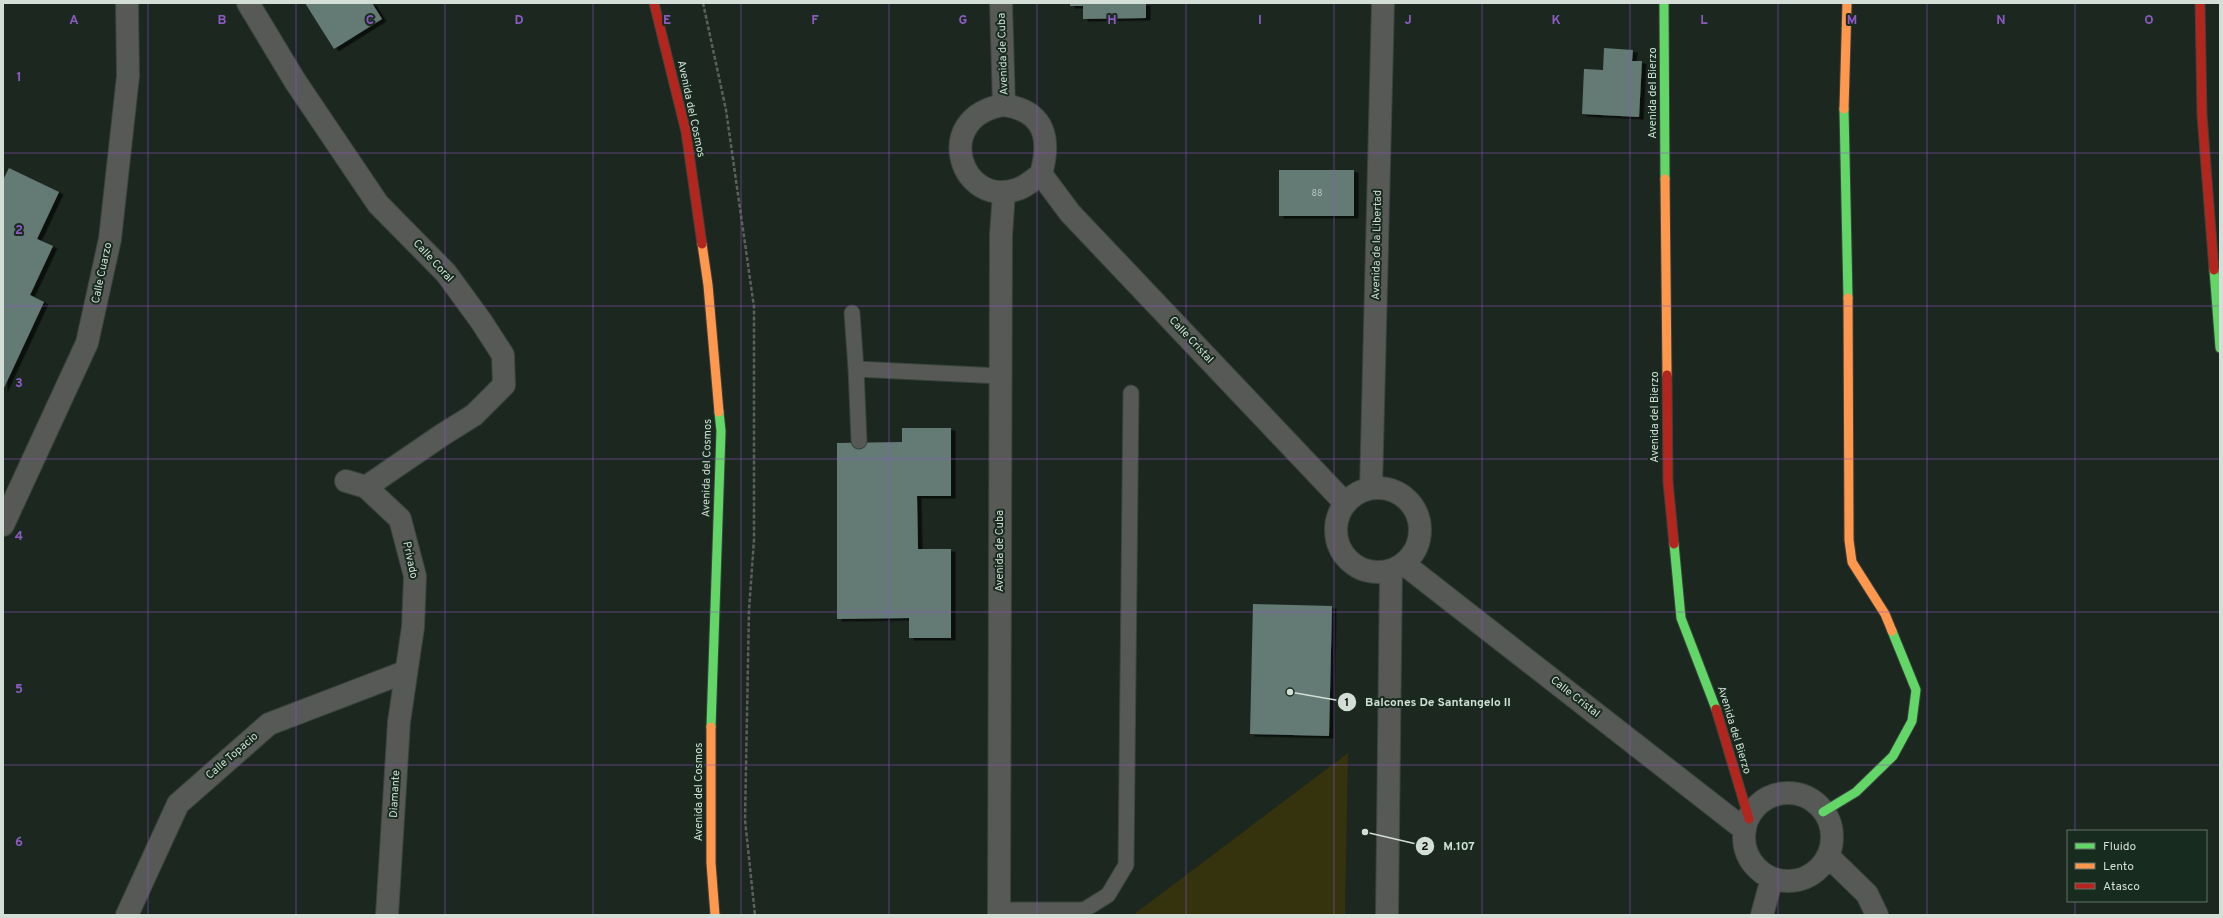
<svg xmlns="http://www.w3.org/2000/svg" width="2223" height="918" viewBox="0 0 2223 918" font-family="Overpass,sans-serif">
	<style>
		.green { fill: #35320e }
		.building { fill: #647a74; filter: url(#shadow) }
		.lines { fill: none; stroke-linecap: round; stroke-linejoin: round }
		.lane-casing { stroke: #3a433e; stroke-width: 17 }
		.street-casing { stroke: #3a433e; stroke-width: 24 }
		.fast-casing { stroke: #3a433e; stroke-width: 11 }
		.slow-casing { stroke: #3a433e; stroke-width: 11 }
		.jam-casing { stroke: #3a433e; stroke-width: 11 }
		.path { stroke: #5c605c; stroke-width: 2.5; stroke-dasharray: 4 2; stroke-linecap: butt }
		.lane { stroke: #565956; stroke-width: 15 }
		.street { stroke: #565956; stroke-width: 22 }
		.fast { stroke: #63d668; stroke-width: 9 }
		.slow { stroke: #ff974d; stroke-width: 9 }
		.jam { stroke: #b3261e; stroke-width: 9 }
		.grid { fill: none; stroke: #9158c5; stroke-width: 1; stroke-opacity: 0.55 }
		.labels { text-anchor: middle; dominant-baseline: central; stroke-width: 4; stroke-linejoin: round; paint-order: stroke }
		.number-label { font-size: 9px; fill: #b6c5be }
		.street-label { font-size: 11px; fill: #d2ded6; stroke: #182b1f }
		.grid-label { font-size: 13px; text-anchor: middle; font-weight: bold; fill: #9158c5; stroke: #182b1f; stroke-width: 4; stroke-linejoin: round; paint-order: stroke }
		.leader { fill: none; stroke: #d2ded6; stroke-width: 1.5 }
		.callout-dot { fill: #d2ded6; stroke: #182b1f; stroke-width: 1.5 }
		.mark-label { font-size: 12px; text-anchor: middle; font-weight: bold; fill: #111 }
		.callout-label { font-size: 12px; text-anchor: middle; font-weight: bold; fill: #d2ded6; stroke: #182b1f; stroke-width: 4; stroke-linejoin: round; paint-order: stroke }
	</style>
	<defs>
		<filter id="shadow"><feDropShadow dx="4.5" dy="2.5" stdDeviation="0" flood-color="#0009"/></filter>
	</defs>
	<rect width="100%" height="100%" fill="#1c2720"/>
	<!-- green -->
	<path class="green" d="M1348,753L1345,915H1133Z"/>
	<!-- building -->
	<path class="building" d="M305,3H372L382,19L334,49Z
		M1070,3H1146V18L1083,19V6H1070Z
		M1604,48L1633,50L1632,61H1642L1639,117L1582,114L1584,69L1603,70Z
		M9,168L59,192L37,239L53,246L30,295L44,302L3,390V180Z
		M1279,170H1354V216H1279Z
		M902,428H951V496H917L918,549H951V638H909V618L837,619V443L902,442Z
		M1253,604L1332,606L1329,736L1250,734Z"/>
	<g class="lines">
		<!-- lane casing -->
		<g class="lane-casing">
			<path id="lane" d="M852,313L856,369
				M859,441L856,369L1000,376
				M999,910H1084L1108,895L1126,865L1131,393"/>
		</g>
		<!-- street casing -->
		<g class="street-casing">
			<path id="street" d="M248,3L295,81L378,204L446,273L481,321L503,355L504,385L474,415L442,435L366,487
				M1001,3L1004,105
				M1004,105C1045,111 1051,139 1041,174C1034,179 1027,186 1018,189C961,210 930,117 1004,105Z
				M1041,174L1070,213L1345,503
				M346,481L366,487L400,519L415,576L413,627L399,722L387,915
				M1371,488L1383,3
				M1336 530a42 42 0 1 1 84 0a42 42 0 1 1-84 0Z
				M3,525L87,343L110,239L128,76L127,3
				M1404,564L1745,830
				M1744 837a44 44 0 1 1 88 0a44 44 0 1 1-88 0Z
				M1828,856L1867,894L1877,915
				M127,915L178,804L269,724L405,672
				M999,915L1001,235L1004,192
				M1387,915L1391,571
				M1762,915L1772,878"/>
		</g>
		<!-- fast casing -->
		<g class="fast-casing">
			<path id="fast" d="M1664,3L1665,179
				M1844,109L1848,298
				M2214,270L2220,348
				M1674,544L1681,618L1716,709
				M711,727L721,431L719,412
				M1823,812L1856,792L1893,756L1912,721L1916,690L1892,631"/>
		</g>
		<!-- slow casing -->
		<g class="slow-casing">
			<path id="slow" d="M1844,109L1847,3
				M1665,179L1667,375
				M702,244L708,285L719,412
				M1848,298L1849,540L1852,562L1885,614L1892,631
				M711,727V863L715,915"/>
		</g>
		<!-- jam casing -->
		<g class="jam-casing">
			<path id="jam" d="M654,3L686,132L702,244
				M2200,3L2202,115L2214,270
				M1667,375L1668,482L1674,544
				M1716,709L1749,819"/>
		</g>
		<!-- path -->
		<path class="path" d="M703,3L726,110L754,307V540L749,610L745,820L755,915"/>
		<!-- lane -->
		<use href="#lane" class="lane"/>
		<!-- street -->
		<use href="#street" class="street"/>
		<!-- fast -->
		<use href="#fast" class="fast"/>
		<!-- slow -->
		<use href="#slow" class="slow"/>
		<!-- jam -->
		<use href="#jam" class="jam"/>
	</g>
	<!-- grid -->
	<path class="grid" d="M148,3V915M296,3V915M445,3V915M593,3V915M741,3V915M889,3V915M1037,3V915M1186,3V915M1334,3V915M1482,3V915M1630,3V915M1778,3V915M1927,3V915M2075,3V831M3,153H2220M3,306H2220M3,459H2220M3,612H2220M3,765H2220M2075,901V915"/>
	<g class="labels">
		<!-- number labels -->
		<g class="number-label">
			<text x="1317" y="193">88</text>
		</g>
		<!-- street labels -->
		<g class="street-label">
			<text transform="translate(1003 54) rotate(-92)">Avenida de Cuba</text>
			<text transform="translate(1653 93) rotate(-90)">Avenida del Bierzo</text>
			<text transform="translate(691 109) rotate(78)">Avenida del Cosmos</text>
			<text transform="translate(1377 245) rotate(-89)">Avenida de la Libertad</text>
			<text transform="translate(433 261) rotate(47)">Calle Coral</text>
			<text transform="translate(102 273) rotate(-78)">Calle Cuarzo</text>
			<text transform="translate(1191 340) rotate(47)">Calle Cristal</text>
			<text transform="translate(1655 417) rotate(-90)">Avenida del Bierzo</text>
			<text transform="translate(707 468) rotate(-89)">Avenida del Cosmos</text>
			<text transform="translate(1000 551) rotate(-90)">Avenida de Cuba</text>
			<text transform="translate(410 560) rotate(78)">Privado</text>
			<text transform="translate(1575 697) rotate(38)">Calle Cristal</text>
			<text transform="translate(1734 730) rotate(73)">Avenida del Bierzo</text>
			<text transform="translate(232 756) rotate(-41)">Calle Topacio</text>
			<text transform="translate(699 792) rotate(-90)">Avenida del Cosmos</text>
			<text transform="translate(395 794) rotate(-87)">Diamante</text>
		</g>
	</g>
	<g class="grid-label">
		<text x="74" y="24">A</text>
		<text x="222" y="24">B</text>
		<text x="370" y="24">C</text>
		<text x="519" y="24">D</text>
		<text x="667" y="24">E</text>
		<text x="815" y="24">F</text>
		<text x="963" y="24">G</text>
		<text x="1112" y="24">H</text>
		<text x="1260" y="24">I</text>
		<text x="1408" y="24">J</text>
		<text x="1556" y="24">K</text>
		<text x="1704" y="24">L</text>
		<text x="1852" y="24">M</text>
		<text x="2001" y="24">N</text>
		<text x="2149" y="24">O</text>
		<text x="19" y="81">1</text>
		<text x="19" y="234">2</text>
		<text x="19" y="387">3</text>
		<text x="19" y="540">4</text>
		<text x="19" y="693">5</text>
		<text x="19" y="846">6</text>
	</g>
	<!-- callouts -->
	<path class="leader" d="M1290 692L1347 702M1365 832L1425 846"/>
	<g class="callout-dot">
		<circle cx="1290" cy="692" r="4"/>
		<circle cx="1365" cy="832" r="4"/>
		<circle cx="1347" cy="702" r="10"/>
		<circle cx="1425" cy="846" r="10"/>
	</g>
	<g class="mark-label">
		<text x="1347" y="706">1</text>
		<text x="1425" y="850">2</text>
	</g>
	<g class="callout-label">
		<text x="1438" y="706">Balcones De Santangelo II</text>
		<text x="1459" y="850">M.107</text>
	</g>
	<!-- border -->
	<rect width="2223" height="918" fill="none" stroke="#d2ded6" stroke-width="8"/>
	<!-- legend -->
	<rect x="2067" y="830" width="140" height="72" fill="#182b1f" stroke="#627368"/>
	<rect x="2075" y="843" width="20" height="6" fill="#63d668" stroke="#627368"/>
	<text x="2103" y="850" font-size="12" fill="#d2ded6">Fluido</text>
	<rect x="2075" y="863" width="20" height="6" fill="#ff974d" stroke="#627368"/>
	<text x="2103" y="870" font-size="12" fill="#d2ded6">Lento</text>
	<rect x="2075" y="883" width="20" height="6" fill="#b3261e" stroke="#627368"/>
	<text x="2103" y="890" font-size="12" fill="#d2ded6">Atasco</text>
</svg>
